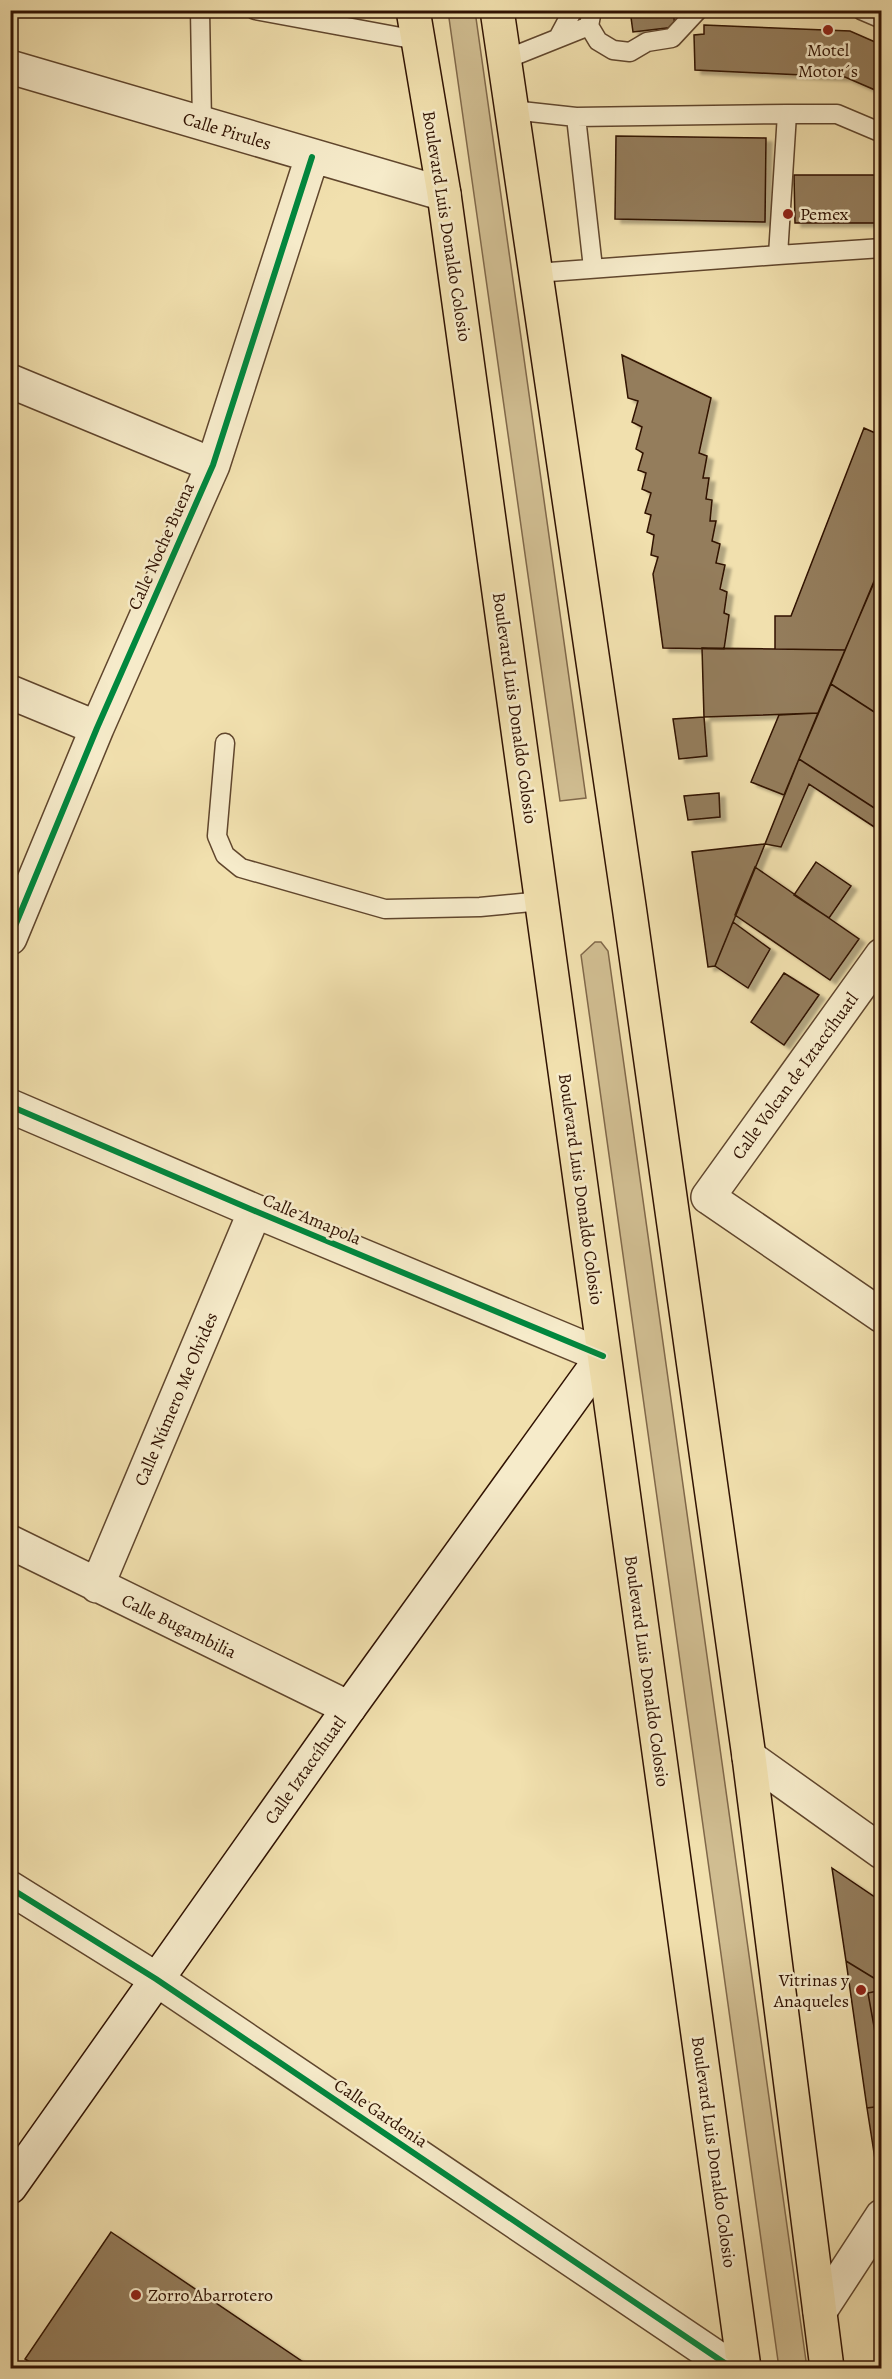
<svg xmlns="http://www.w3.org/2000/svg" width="892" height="2379" viewBox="0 0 892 2379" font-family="Alegreya,serif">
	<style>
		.green { fill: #d0bd91; stroke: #80684a; stroke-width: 1.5 }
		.building { fill: #947d5b; stroke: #301202; stroke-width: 1.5; filter: url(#shadow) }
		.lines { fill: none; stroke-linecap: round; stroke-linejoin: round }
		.lane-casing { stroke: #60462d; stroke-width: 21 }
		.street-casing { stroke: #60462d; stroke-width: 36 }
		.secondary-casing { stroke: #301202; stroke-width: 36 }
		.primary-casing { stroke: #301202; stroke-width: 36 }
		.lane { stroke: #f6ebca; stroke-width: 18 }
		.street { stroke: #f6ebca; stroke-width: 33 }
		.secondary { stroke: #f6ebca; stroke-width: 33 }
		.primary { stroke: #f1e0ae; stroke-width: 33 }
		.cycleway-casing { stroke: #f6ebca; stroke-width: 10 }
		.cycleway { stroke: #00873e; stroke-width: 6 }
		.poi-dot { fill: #8f2418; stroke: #f6ebca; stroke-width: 2 }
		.labels { text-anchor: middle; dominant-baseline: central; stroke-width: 5; stroke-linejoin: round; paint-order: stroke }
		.poi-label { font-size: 18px; fill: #301202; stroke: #f6ebca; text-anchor: start }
		.street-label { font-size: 18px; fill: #301202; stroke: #f6ebca }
	</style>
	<defs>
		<filter id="shadow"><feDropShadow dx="6" dy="4" stdDeviation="1.5" flood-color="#0004"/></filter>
	</defs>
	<rect width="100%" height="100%" fill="#f1e0ae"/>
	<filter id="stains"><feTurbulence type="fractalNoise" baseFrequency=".00333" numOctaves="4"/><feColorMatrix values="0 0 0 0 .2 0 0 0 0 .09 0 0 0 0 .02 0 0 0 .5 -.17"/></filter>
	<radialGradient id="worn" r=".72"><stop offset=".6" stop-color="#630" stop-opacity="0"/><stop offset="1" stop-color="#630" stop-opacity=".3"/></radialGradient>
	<!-- green -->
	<path class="green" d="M448,11H475L586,798L560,801Z
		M595,942H601L608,951L807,2368H779L581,955Z"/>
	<!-- building -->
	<path class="building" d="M630,10H673L675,27L633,32Z
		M704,25L850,31L882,45V93L845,77L695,70L694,35L704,34Z
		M616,136L766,138L765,222L615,219Z
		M794,175H882V223H795Z
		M622,355L711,398L699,453L707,456L703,478H709L706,499L712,500L710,521H716L712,541L720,544L716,563L725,565L720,589L727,592L724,613L729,615L724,649L663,648L653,574L658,557L651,555L654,535L647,532L651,515L645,513L651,493L642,489L646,473L638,470L643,453L636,449L642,427L632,422L638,401L628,398Z
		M864,428L882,436V564L845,650L775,649V616H791Z
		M880,567L882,568V717L831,684Z
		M702,648L775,649L845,650L818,713L704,717Z
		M831,684L882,717V813L799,759Z
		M818,713L784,795L751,782L779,715Z
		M704,717L707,756L679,759L673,719Z
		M799,759L882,813V832L809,784L781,847L765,844Z
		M719,793L720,817L688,820L684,796Z
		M765,844L715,966L708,967L692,852Z
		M816,862L851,886L829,918L794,895Z
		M755,867L859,939L830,980L735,915Z
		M733,922L770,949L748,988L715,966Z
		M784,973L819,995L784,1045L751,1022Z
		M832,1868L882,1902V1983L846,1961Z
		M846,1961L882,1983V1990L868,1993L882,2071V2106L867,2108Z
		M882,1990V2071L868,1993Z
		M882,2106V2188L880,2191L867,2108Z
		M111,2232L312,2368H39L25,2359Z"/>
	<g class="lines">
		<!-- lane casing -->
		<g class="lane-casing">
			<path id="lane" d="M200,10L202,124
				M255,10L417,40
				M592,10L589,26L598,41L613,50L630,52L647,42L672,38L698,10
				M861,10L882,19
				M558,38L573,10
				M504,60L589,26
				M512,110L576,117L787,114L778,255L536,273
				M787,114H837L882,133
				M576,117L593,268
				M778,255L882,248
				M225,743L217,836L225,855L241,868L385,909L480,907L542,901"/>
		</g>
		<!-- street casing -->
		<g class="street-casing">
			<path id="street" d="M10,67L444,194
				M10,381L213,465
				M10,692L97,728
				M10,938L97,728L213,465L312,157
				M10,1106L255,1211L603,1356
				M708,1197L882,955
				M708,1197L882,1316
				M10,1542L349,1708
				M97,1586L255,1211
				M749,1757L882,1852
				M10,1888L156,1979L732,2368
				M820,2311L882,2216"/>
		</g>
		<!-- secondary casing -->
		<g class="secondary-casing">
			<path id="secondary" d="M10,2187L349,1708L603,1356"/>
		</g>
		<!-- primary casing -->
		<g class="primary-casing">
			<path id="primary" d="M413,10L444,194L744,2368
				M497,10L629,906L749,1757L827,2368"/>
		</g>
		<!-- lane -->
		<use href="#lane" class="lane"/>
		<!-- street -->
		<use href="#street" class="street"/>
		<!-- secondary -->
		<use href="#secondary" class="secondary"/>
		<!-- primary -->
		<use href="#primary" class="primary"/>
		<!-- cycleway casing -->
		<g class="cycleway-casing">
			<path id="cycleway" d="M10,938L97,728L213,465L312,157
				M10,1106L255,1211L603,1356
				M10,1888L156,1979L732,2368"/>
		</g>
		<!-- cycleway -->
		<use href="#cycleway" class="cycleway"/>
	</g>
	<!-- markers -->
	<g class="poi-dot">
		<circle cx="828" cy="30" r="6"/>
		<circle cx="788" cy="214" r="6"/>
		<circle cx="861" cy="1990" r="6"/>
		<circle cx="136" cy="2295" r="6"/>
	</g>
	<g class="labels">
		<!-- poi labels -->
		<g class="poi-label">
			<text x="828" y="50" text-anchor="middle">Motel<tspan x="828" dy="21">Motor´s</tspan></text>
			<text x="800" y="214">Pemex</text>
			<text x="849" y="1980" text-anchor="end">Vitrinas y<tspan x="849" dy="21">Anaqueles</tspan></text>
			<text x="148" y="2295">Zorro Abarrotero</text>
		</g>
		<!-- street labels -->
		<g class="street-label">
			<text transform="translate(227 131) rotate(17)">Calle Pirules</text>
			<text transform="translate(447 226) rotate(81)">Boulevard Luis Donaldo Colosio</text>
			<text transform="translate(161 546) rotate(-66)">Calle Noche Buena</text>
			<text transform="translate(515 708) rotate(82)">Boulevard Luis Donaldo Colosio</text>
			<text transform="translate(795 1076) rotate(-54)">Calle Volcan de Iztaccíhuatl</text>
			<text transform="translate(581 1189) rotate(82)">Boulevard Luis Donaldo Colosio</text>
			<text transform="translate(312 1219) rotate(23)">Calle Amapola</text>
			<text transform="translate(176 1399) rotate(-67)">Calle Número Me Olvides</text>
			<text transform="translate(179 1626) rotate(26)">Calle Bugambilia</text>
			<text transform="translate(647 1671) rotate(82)">Boulevard Luis Donaldo Colosio</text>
			<text transform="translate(305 1770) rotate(-55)">Calle Iztaccíhuatl</text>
			<text transform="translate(381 2113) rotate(34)">Calle Gardenia</text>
			<text transform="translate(714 2152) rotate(82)">Boulevard Luis Donaldo Colosio</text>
		</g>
	</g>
	<!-- margin -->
	<rect width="892" height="2379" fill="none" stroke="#f1e0ae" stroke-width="36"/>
	<rect x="12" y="12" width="868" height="2355" fill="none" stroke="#301202" stroke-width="3"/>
	<rect x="18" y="18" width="856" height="2343" fill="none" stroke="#301202" stroke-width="1.5"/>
	<rect width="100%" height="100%" filter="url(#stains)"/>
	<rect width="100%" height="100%" fill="url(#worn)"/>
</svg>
